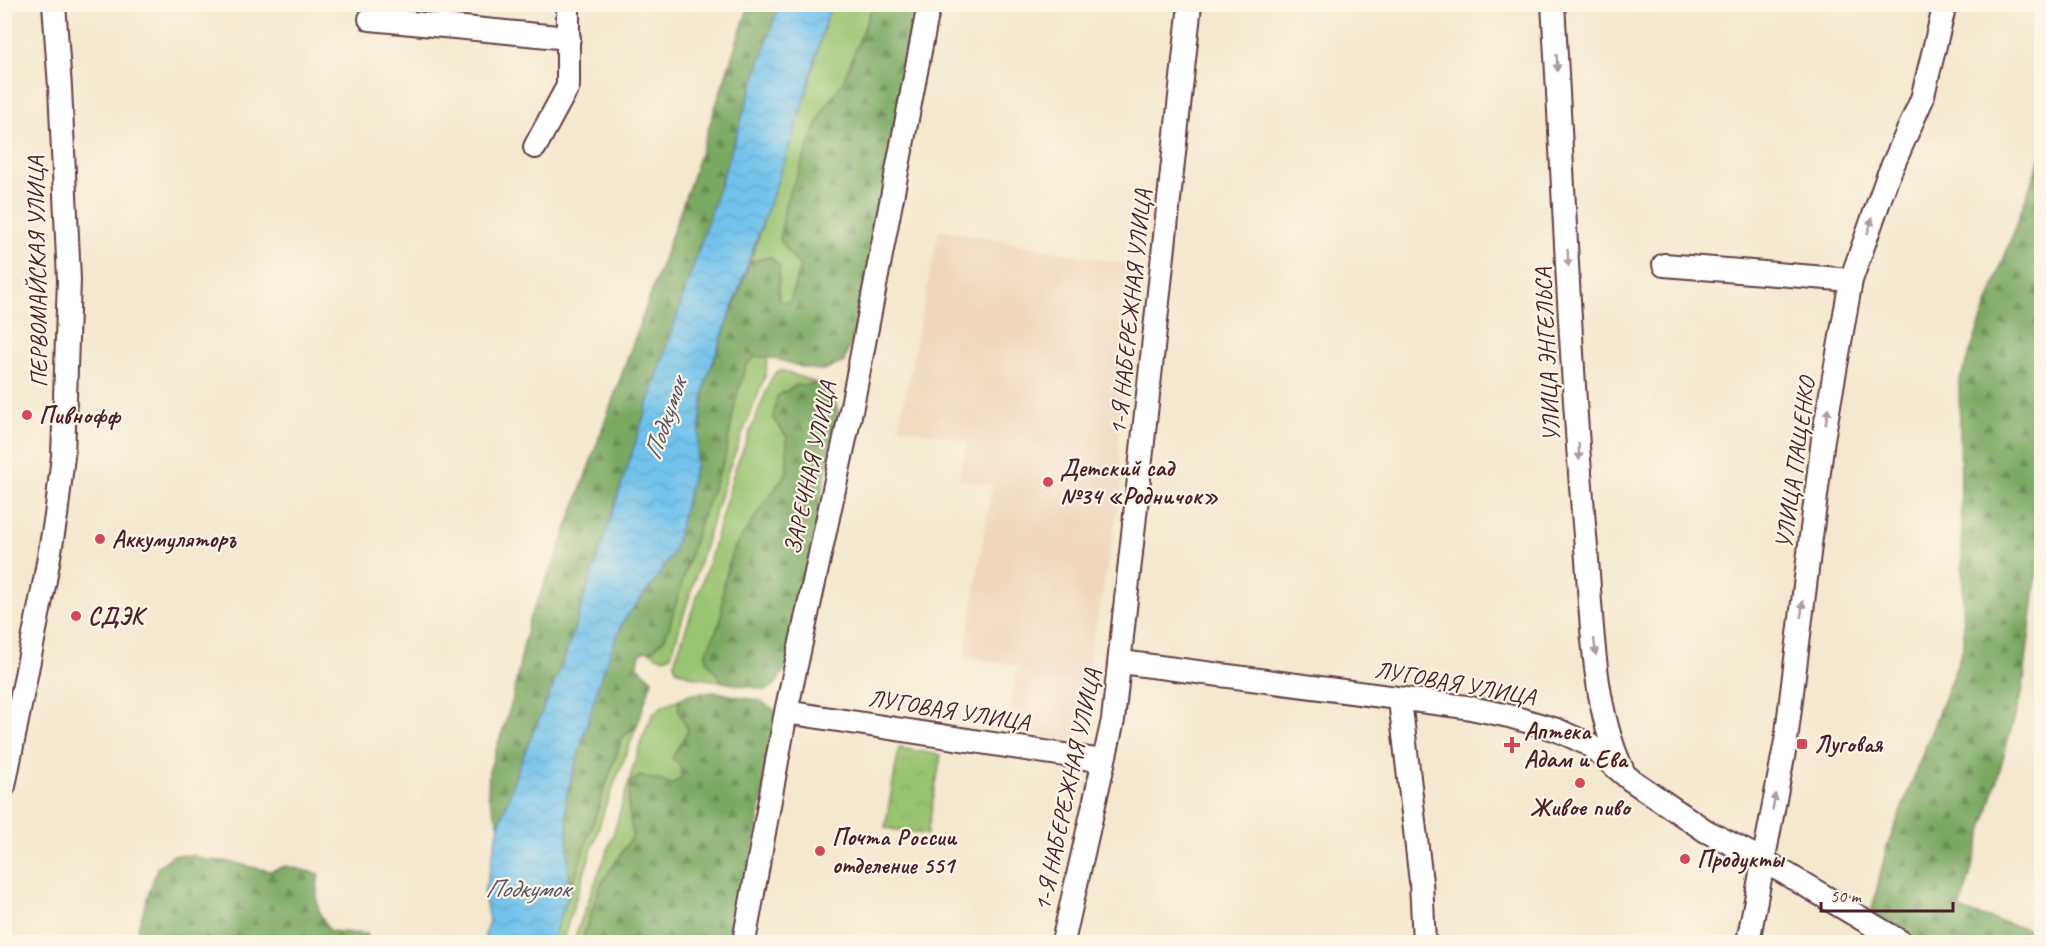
<svg xmlns="http://www.w3.org/2000/svg" width="2046" height="947" viewBox="0 0 2046 947" font-family="Caveat,sans-serif">
	<style>
		.built { fill: #efd6bc }
		.green { fill: #98c370; stroke: #71714e; stroke-width: 1.5 }
		.forest { fill: url(#forest-firs); stroke: #626446; stroke-width: 1.5 }
		.park { fill: url(#park-crowns); stroke: #71714e; stroke-width: 1.5 }
		.water { fill: url(#water-waves); stroke: #5d708c; stroke-width: 1.5 }
		.lines { fill: none; stroke-linecap: round; stroke-linejoin: round }
		.minor-casing { stroke: #643d43; stroke-width: 26 }
		.minor { stroke: #fff; stroke-width: 22 }
		.oneway { fill: #ae9aa0 }
		.poi-dot { fill: #d1495b; stroke: #fcf5e5; stroke-width: 2 }
		.labels { text-anchor: middle; dominant-baseline: central; stroke-width: 4.5; stroke-linejoin: round; paint-order: stroke }
		.street-label { font-size: 24px; fill: #4a1f2b; stroke: #fcf5e5 }
		.poi-label { font-size: 24px; font-weight: bold; fill: #4a1f2b; stroke: #fcf5e5; text-anchor: start }
		.water-label { font-size: 26px; font-style: italic; fill: #555065; stroke: #fcf5e5 }
	</style>
	<defs>
		<pattern id="forest-firs" width="22" height="20" patternUnits="userSpaceOnUse" patternTransform="scale(1.5)"><rect width="22" height="20" fill="#7aa962"/><path d="M5 1l3.5 6h-7zM16 11l3.5 6h-7z" fill="#668951"/></pattern>
		<pattern id="park-crowns" width="20" height="18" patternUnits="userSpaceOnUse" patternTransform="scale(1.5)"><rect width="20" height="18" fill="#98c370"/><path d="M2 6a3 3 0 1 1 6 0M12 15a3 3 0 1 1 6 0" fill="none" stroke="#84a761"/></pattern>
		<pattern id="water-waves" width="16" height="10" patternUnits="userSpaceOnUse" patternTransform="scale(1.5)"><rect width="16" height="10" fill="#70c2ec"/><path d="M0 5q4-4 8 0t8 0" fill="none" stroke="#62a6cb"/></pattern>
	</defs>
	<rect width="100%" height="100%" fill="#fcf5e5"/>
	<filter id="ink" filterUnits="userSpaceOnUse"><feTurbulence type="fractalNoise" baseFrequency=".0167" numOctaves="2"/><feDisplacementMap in="SourceGraphic" scale="12" xChannelSelector="R" yChannelSelector="G"/><feConvolveMatrix kernelMatrix="1 2 1 2 8 2 1 2 1" color-interpolation-filters="sRGB"/></filter>
	<filter id="wash" filterUnits="userSpaceOnUse"><feTurbulence type="fractalNoise" baseFrequency=".008" numOctaves="4" result="noise"/><feDisplacementMap in="SourceGraphic" scale="24" xChannelSelector="R" yChannelSelector="G"/><feGaussianBlur stdDeviation="1.35" result="paint"/><feColorMatrix in="noise" values="0 0 0 0 0 0 0 0 0 0 0 0 0 0 0 0 0 1.4 0 .05"/><feComposite in="paint" operator="in"/></filter>
	<g filter="url(#wash)">
		<rect width="100%" height="100%" fill="#f4e8ce"/>
		<!-- built -->
		<path class="built" d="M939,229L1136,266L1118,441L1122,489L1073,742L1006,731L1018,666L964,657L992,486L959,479L967,441L899,427Z"/>
		<!-- green -->
		<path class="green" d="M830,5H873L843,82L823,111L780,240L800,267L790,302H779L770,257L750,262L805,97Z
			M768,356L765,376L728,471L671,656C662,659 658,658 651,652L664,639L698,528L725,457L736,398L746,365L755,357Z
			M780,370L820,384L797,385L773,418L787,437V472L733,549L724,584L721,620L706,653L707,661L723,682L694,677L676,670L674,663L709,562L734,472L771,379L776,372Z
			M680,699C677,716 685,716 688,730C690,740 680,762 682,777L673,784L641,776L628,804L633,836L601,884L581,942H573L612,838L641,741L653,714L664,705Z
			M637,726L605,808L562,942H551L622,738Z"/>
		<!-- forest -->
		<path class="forest" d="M749,5H779L564,660L520,764L499,826L488,795L489,771L512,702L529,619L555,561L690,184Z
			M873,5H924L868,292L844,362C837,365 828,370 821,370C798,370 778,355 755,357L746,365L736,398L725,457L698,528L669,628L664,639L651,652L645,651L640,654L638,666L652,680L637,726L622,738L569,894L566,796L601,676L623,621L657,578L674,550L695,466L705,384L750,262L770,257L779,265V301L790,302L800,267L780,240L785,204L823,111L843,82Z
			M2041,156V536L2023,688L1960,910L2041,933V942H1864L1887,847L1964,646L1959,382Z
			M820,384L830,389L838,411L788,664L776,684L767,690L723,682L707,661L706,653L721,620L724,584L733,549L787,472V437L773,418L777,396L797,385Z
			M716,692L761,701L778,713L736,942H581L601,884L633,836L628,804L631,781L641,776L673,784L681,777L680,766L672,758L688,731L678,710L680,699L689,694Z
			M173,855H191L207,860L225,861L270,871L286,866L319,874C315,898 315,910 330,931L367,934L369,942H140L138,927L157,868Z"/>
		<!-- park -->
		<path class="park" d="M899,748L941,755L927,835L885,828Z"/>
		<!-- water -->
		<path class="water" d="M779,5H830L805,97L785,160L705,384L695,466L674,550L657,578L623,621L601,676L566,796L569,894L551,942H483L489,920L484,894L499,826L520,764L564,660Z"/>
	</g>
	<g filter="url(#ink)">
		<g class="lines">
			<!-- minor casing -->
			<g class="minor-casing">
				<path id="minor" d="M1553,4C1564,185 1570,366 1586,547C1592,617 1592,705 1622,769
					M370,19L569,38
					M535,147L568,86V4
					M1664,265L1851,280
					M1121,662L1466,707L1509,716L1557,730L1588,744L1631,780L1706,831L1763,860L1901,942
					M1400,700L1421,882L1424,942
					M786,712L1103,761
					M4,786L45,580L56,516L63,456L69,280L60,87L54,4
					M744,942L786,712L852,406L929,4
					M1063,942L1113,720L1190,4
					M1748,942L1786,741L1823,439L1851,280L1888,176L1922,99L1945,4"/>
			</g>
			<!-- minor -->
			<use href="#minor" class="minor"/>
		</g>
		<!-- one-way arrows -->
		<defs><path id="oneway-solid" d="M-6-.8H1V-3.2L6.5 0L1 3.2V.8H-6Z" transform="scale(1.5)"/></defs>
		<g class="oneway">
			<use href="#oneway-solid" transform="translate(1557 63) rotate(87)"/>
			<use href="#oneway-solid" transform="translate(1870 226) rotate(-71)"/>
			<use href="#oneway-solid" transform="translate(1568 258) rotate(87)"/>
			<use href="#oneway-solid" transform="translate(1827 416) rotate(-80)"/>
			<use href="#oneway-solid" transform="translate(1579 452) rotate(87)"/>
			<use href="#oneway-solid" transform="translate(1802 609) rotate(-83)"/>
			<use href="#oneway-solid" transform="translate(1595 647) rotate(84)"/>
			<use href="#oneway-solid" transform="translate(1774 802) rotate(-79)"/>
		</g>
	</g>
	<!-- markers -->
	<g class="poi-dot">
		<circle cx="27" cy="415" r="6"/>
		<circle cx="1048" cy="482" r="6"/>
		<circle cx="100" cy="539" r="6"/>
		<circle cx="76" cy="616" r="6"/>
		<rect x="1796" y="738" width="12" height="12" rx="3"/>
		<path d="M1509 736h6v6h6v6h-6v6h-6v-6h-6v-6h6z"/>
		<circle cx="1580" cy="783" r="6"/>
		<circle cx="820" cy="851" r="6"/>
		<circle cx="1685" cy="859" r="6"/>
	</g>
	<g class="labels">
		<!-- street labels -->
		<g class="street-label">
			<text transform="translate(37 272) rotate(-91)">ПЕРВОМАЙСКАЯ УЛИЦА</text>
			<text transform="translate(1130 312) rotate(-84)">1-Я НАБЕРЕЖНАЯ УЛИЦА</text>
			<text transform="translate(1547 355) rotate(-93)">УЛИЦА ЭНГЕЛЬСА</text>
			<text transform="translate(1795 463) rotate(-82)">УЛИЦА ПАЩЕНКО</text>
			<text transform="translate(810 468) rotate(-78)">ЗАРЕЧНАЯ УЛИЦА</text>
			<text transform="translate(1455 683) rotate(10)">ЛУГОВАЯ УЛИЦА</text>
			<text transform="translate(949 710) rotate(9)">ЛУГОВАЯ УЛИЦА</text>
			<text transform="translate(1067 790) rotate(-78)">1-Я НАБЕРЕЖНАЯ УЛИЦА</text>
		</g>
		<!-- poi labels -->
		<g class="poi-label">
			<text x="39" y="415">Пивнофф</text>
			<text x="1060" y="468">Детский сад<tspan x="1060" dy="28">№34 «Родничок»</tspan></text>
			<text x="112" y="539">Аккумуляторъ</text>
			<text x="88" y="616">СДЭК</text>
			<text x="1524" y="731">Аптека<tspan x="1524" dy="28">Адам и Ева</tspan></text>
			<text x="1814" y="744">Луговая</text>
			<text x="1580" y="807" text-anchor="middle">Живое пиво</text>
			<text x="832" y="837">Почта России<tspan x="832" dy="28">отделение 551</tspan></text>
			<text x="1697" y="859">Продукты</text>
		</g>
		<!-- water labels -->
		<g class="water-label">
			<text transform="translate(665 419) rotate(-71)">Подкумок</text>
			<text x="527" y="888">Подкумок</text>
		</g>
	</g>
	<!-- margin -->
	<rect width="2046" height="947" fill="none" stroke="#fcf5e5" stroke-width="24"/>
	<!-- scale -->
	<path d="M1821 902v9h132v-9" fill="none" stroke="#4a1f2b" stroke-width="3"/>
	<text x="1830" y="902" font-size="18" fill="#4a1f2b" stroke="#fcf5e5" stroke-width="4.5" paint-order="stroke">50 m</text>
</svg>
